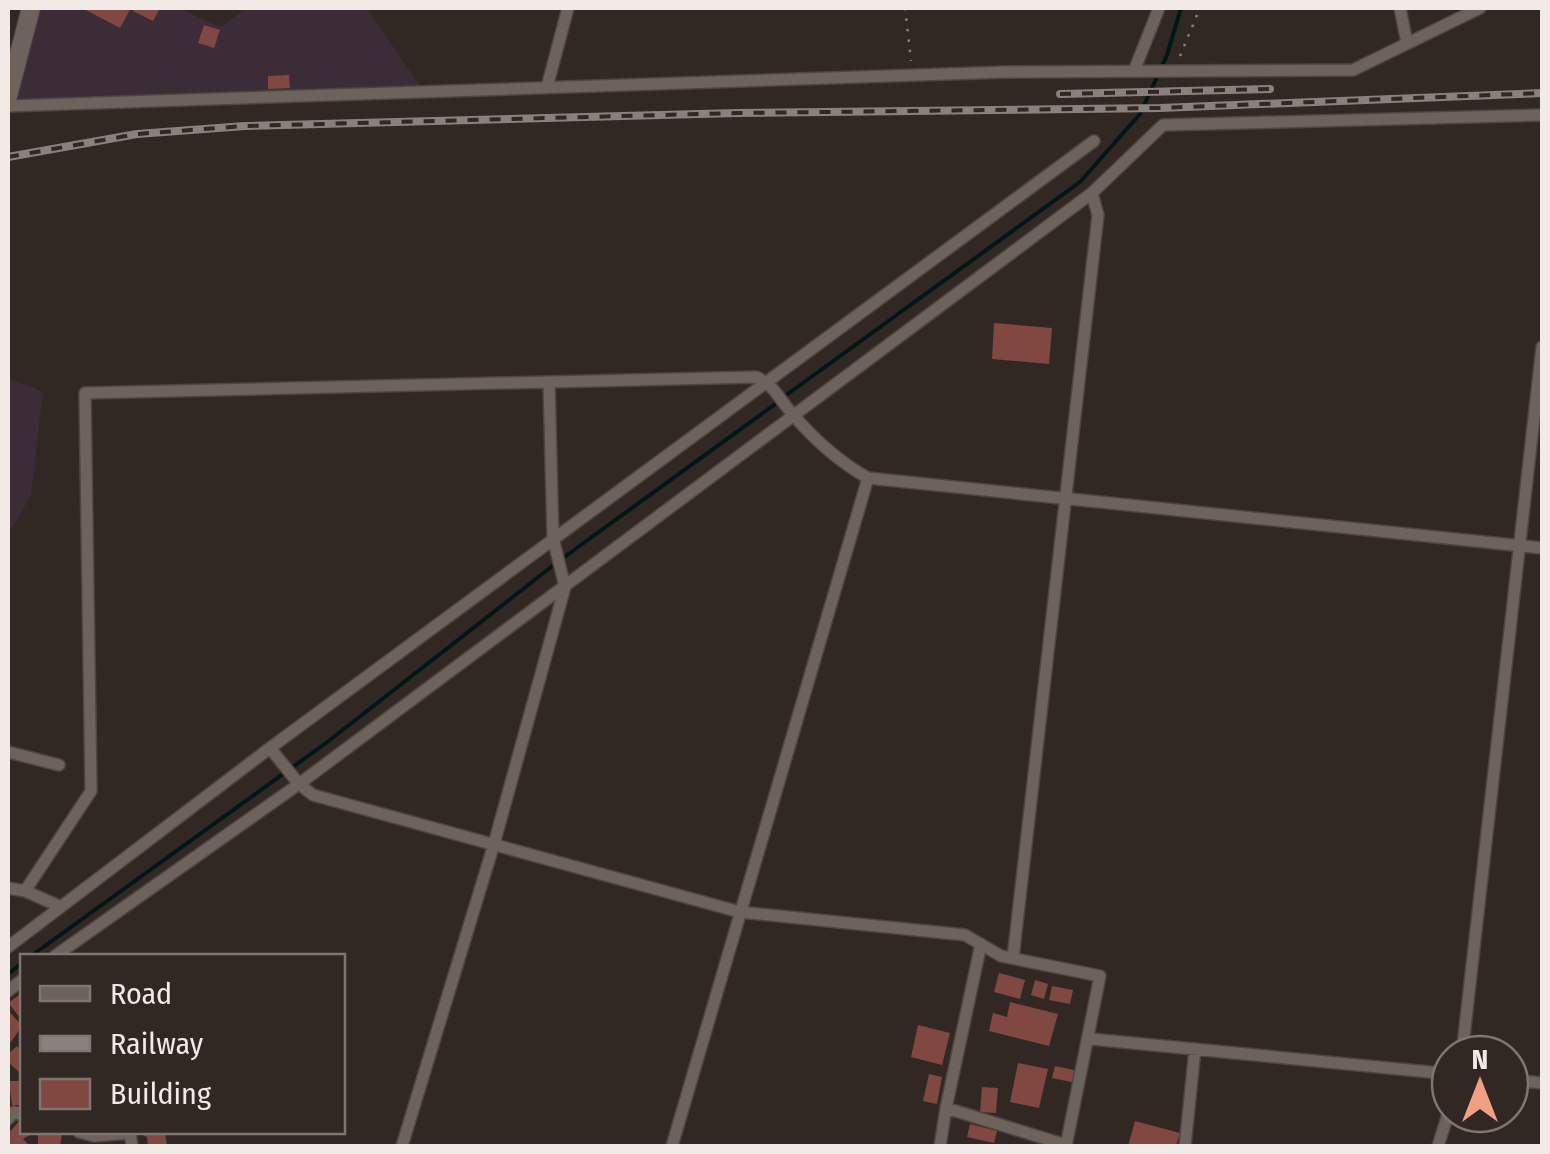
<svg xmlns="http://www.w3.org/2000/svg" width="1550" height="1154" viewBox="0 0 1550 1154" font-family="'Fira Sans Condensed',sans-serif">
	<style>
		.industrial { fill: #3c2c37 }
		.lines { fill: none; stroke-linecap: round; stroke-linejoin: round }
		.stream { stroke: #001718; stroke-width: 4 }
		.building { fill: #814741 }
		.street-casing { stroke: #4d4541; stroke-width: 14 }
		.secondary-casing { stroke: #4d4541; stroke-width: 20 }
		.path { stroke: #88807c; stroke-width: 2.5; stroke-dasharray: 2.5 8; stroke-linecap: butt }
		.street { stroke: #6d625c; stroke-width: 11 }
		.secondary { stroke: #6d625c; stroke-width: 18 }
		.rail-casing { stroke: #89817d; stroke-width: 8 }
		.rail { stroke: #312823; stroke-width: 4; stroke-dasharray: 11; stroke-linecap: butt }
	</style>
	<rect width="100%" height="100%" fill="#312823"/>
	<!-- industrial -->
	<path class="industrial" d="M39,8H178L221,27L246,8H367L420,86L21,100L15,93Z
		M8,378L43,392L31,495L13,527H8Z"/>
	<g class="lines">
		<!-- stream -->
		<path class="stream" d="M785,396L1080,182L1140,114L1167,55L1181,8
			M563,558L778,402
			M31,956L326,743L555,564
			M8,974L22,963"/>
	</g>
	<!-- building -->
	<path class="building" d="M82,8H131L120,28Z
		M135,8H160L153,21L133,11Z
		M204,25L220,30L214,48L198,43Z
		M289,75L290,88L268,89V76Z
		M994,323L1052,328L1049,364L992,359Z
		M999,973L1025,980L1020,999L994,992Z
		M1035,980L1048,984L1044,999L1031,995Z
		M1052,986L1073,990L1070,1004L1049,1000Z
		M22,993V1020L8,1003Z
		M1010,1002L1058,1014L1049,1046L989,1031L993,1013L1007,1017Z
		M8,1010L22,1026L8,1046Z
		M918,1025L950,1033L942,1065L911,1057Z
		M17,1046L22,1051L19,1072L8,1062V1054Z
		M1018,1063L1048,1069L1039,1108L1010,1102Z
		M1055,1066L1079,1071L1076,1083L1052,1078Z
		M929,1074L942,1077L937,1104L923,1101Z
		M9,1081H21L22,1105H12Z
		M982,1087L998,1088L996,1113L980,1112Z
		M19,1121L22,1132H35L23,1139L30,1146L8,1144V1134Z
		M1135,1121L1180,1133L1176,1146H1128Z
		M970,1124L997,1131L994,1143L967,1137Z
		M38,1132L62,1135L60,1146H38Z
		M137,1132H165L167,1146H148L147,1137Z"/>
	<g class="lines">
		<!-- street casing -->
		<g class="street-casing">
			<path id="street" d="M1400,8L1407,43
				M1134,71L1159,8
				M547,87L568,8
				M8,106L1006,72L1353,70L1480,8
				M270,748L299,784L313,795L740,912L965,935L1001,956L1100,976L1066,1146
				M8,752L59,765
				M8,888L25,891L91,791L85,393L756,377C774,384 781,402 794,416C816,441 839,462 868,478L1542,548
				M25,891L59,906
				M8,947L270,748L1094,141
				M55,956L299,784L1092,193
				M1013,958L1098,215L1092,193L1163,125L1542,115
				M8,991L22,980
				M1091,1039L1450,1074
				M1462,1054L1542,347
				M1510,1080L1542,1083
				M946,1108L981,944
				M8,1119L14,1112L22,1115
				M79,1132L94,1136L130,1133L132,1146
				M402,1146L494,844L565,587L553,538L549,382
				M672,1146L868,478
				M940,1146L946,1108L1066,1145
				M1185,1146L1195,1049
				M1438,1146L1450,1108"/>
		</g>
		<!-- secondary casing -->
		<g class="secondary-casing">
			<path id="secondary" d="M8,96L31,8"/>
		</g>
		<!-- path -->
		<path class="path" d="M905,8L911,61
			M1180,56L1200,8"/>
		<!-- street -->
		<use href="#street" class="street"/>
		<!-- secondary -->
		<use href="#secondary" class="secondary"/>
		<!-- rail casing -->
		<g class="rail-casing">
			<path id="rail" d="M1060,94L1270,89
				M8,157L137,134L245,126L737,113L1160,108L1542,93"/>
		</g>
		<!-- rail -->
		<use href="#rail" class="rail"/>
	</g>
	<!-- border -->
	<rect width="1550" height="1154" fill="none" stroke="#f1eae7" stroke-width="20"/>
	<!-- legend -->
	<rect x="20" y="954" width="325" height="180" fill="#312823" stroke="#7e7671" stroke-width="2.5"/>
	<rect x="40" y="986" width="50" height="15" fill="#6d625c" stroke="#7e7671" stroke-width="2.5"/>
	<text x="110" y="1004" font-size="30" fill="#f1eae7">Road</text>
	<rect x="40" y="1036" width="50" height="15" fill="#89817d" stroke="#7e7671" stroke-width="2.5"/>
	<text x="110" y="1054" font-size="30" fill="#f1eae7">Railway</text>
	<rect x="40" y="1079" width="50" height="30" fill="#814741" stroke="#7e7671" stroke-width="2.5"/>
	<text x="110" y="1104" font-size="30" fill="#f1eae7">Building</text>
	<!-- north arrow -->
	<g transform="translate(1480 1084)"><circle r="48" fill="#312823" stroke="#7e7671" stroke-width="2.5"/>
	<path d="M0-8L18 38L0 25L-18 38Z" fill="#f2a081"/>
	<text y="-15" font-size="28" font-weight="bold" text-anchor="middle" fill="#f1eae7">N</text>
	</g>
</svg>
